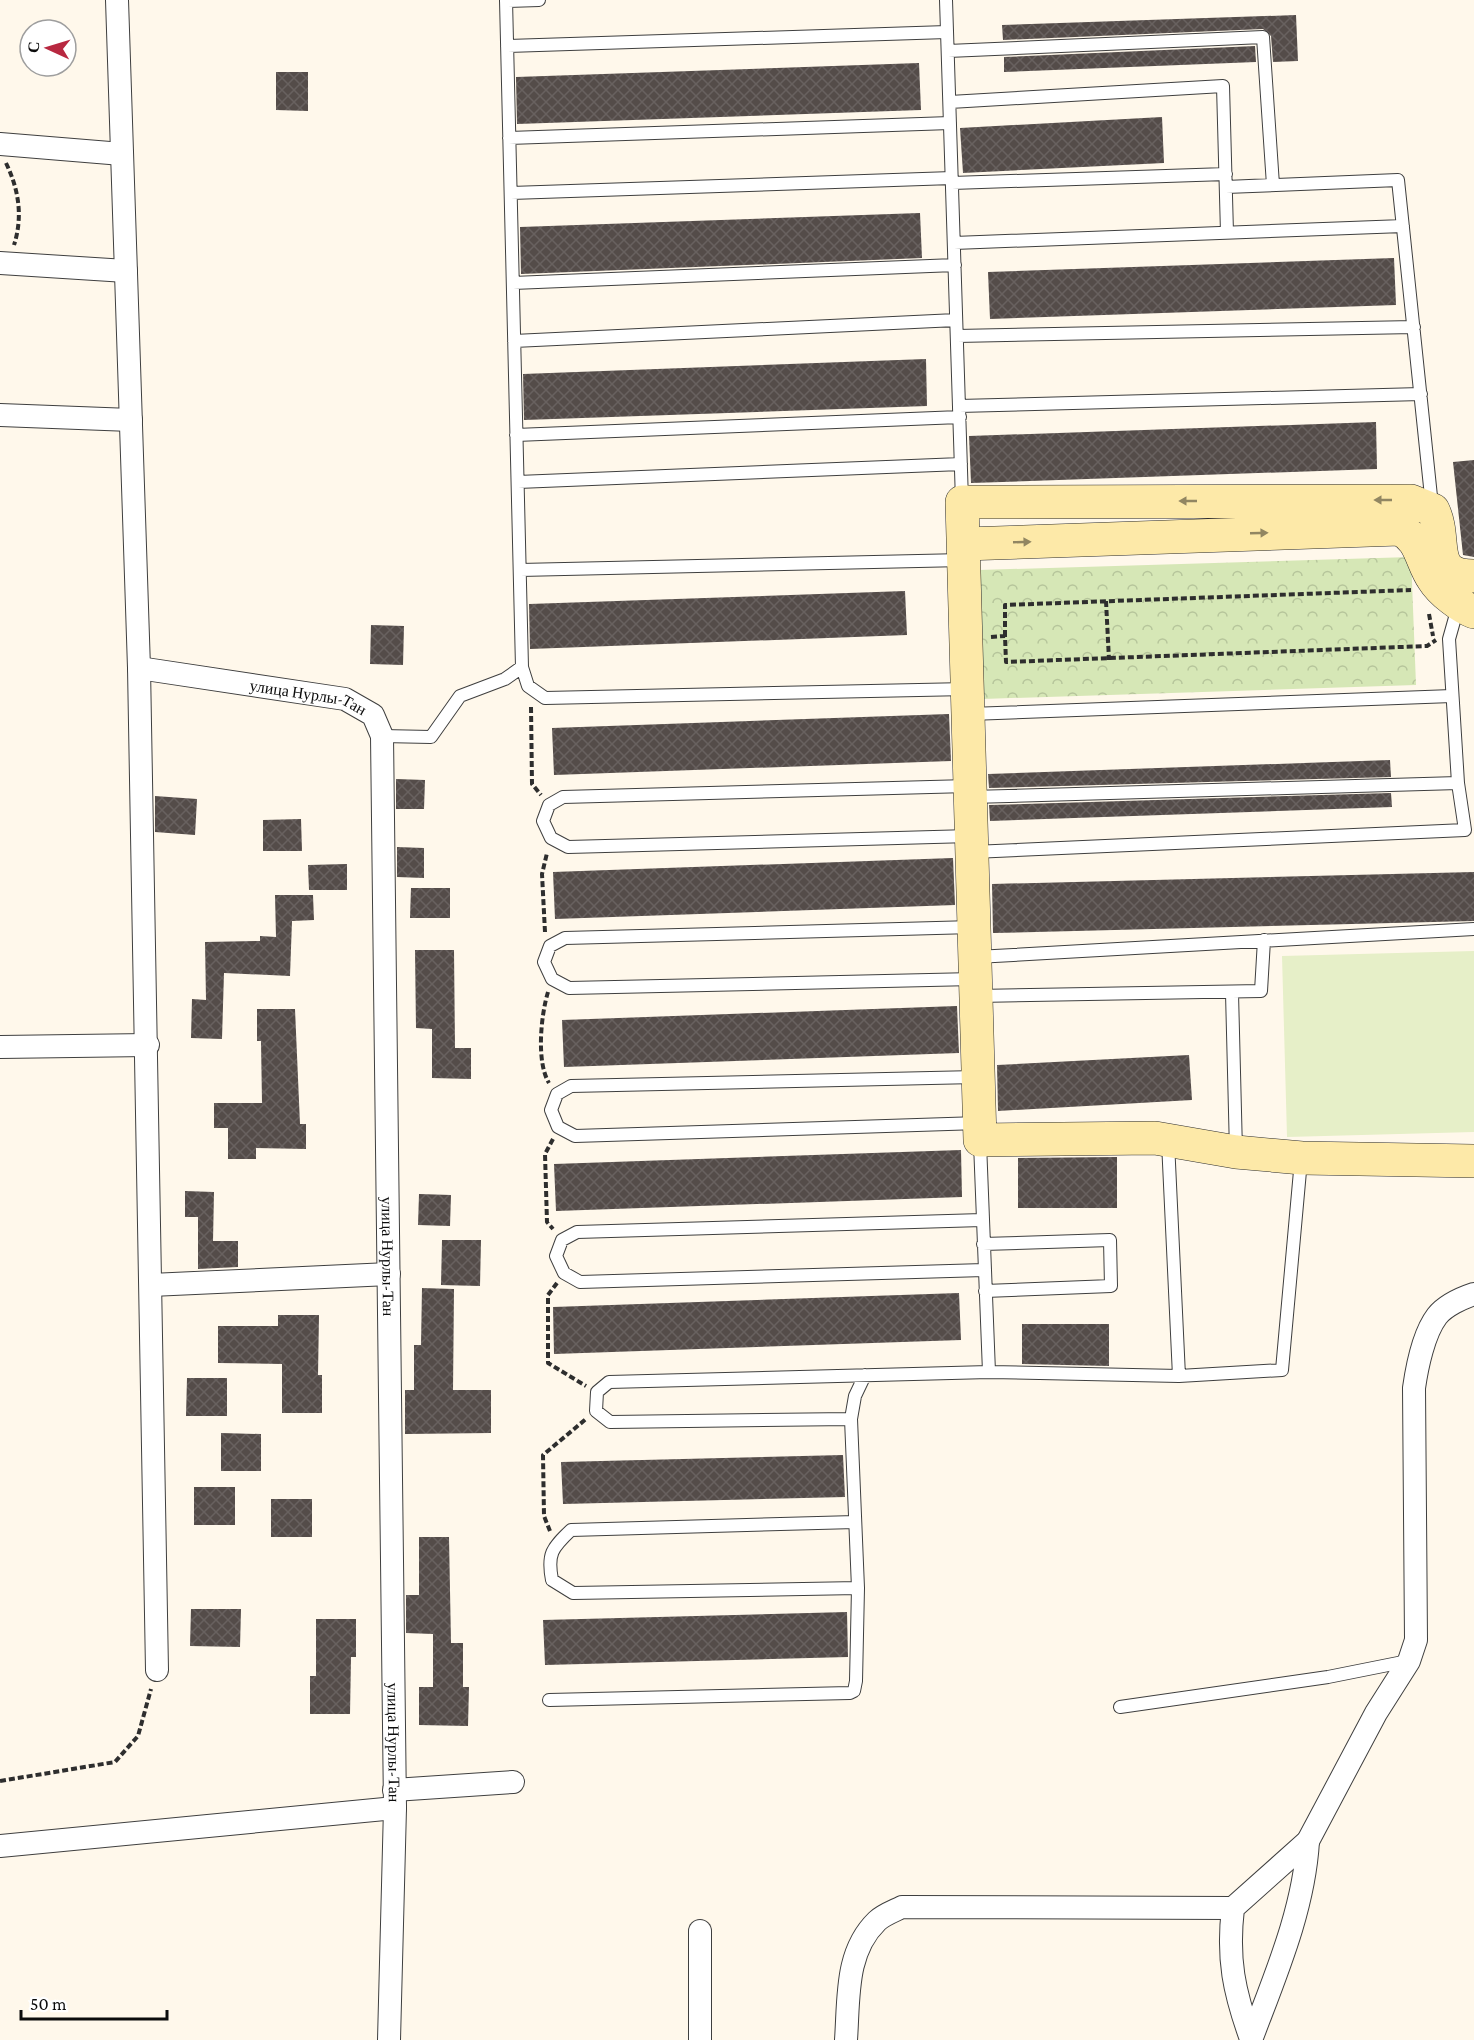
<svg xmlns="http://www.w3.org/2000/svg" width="1474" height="2040" viewBox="0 0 1474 2040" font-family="'Crimson Pro',serif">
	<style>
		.park { fill: url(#park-crowns) }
		.pitch { fill: #e6efc8 }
		.building { fill: url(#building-cross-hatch) }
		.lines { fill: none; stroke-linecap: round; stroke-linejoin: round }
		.lane-casing { stroke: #3f3f3f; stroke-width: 14 }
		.street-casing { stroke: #3f3f3f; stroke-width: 24 }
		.secondary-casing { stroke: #2e2e2e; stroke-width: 34 }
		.path { stroke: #2e2e2e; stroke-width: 4; stroke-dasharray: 6 3; stroke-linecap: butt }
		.lane { stroke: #fff; stroke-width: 12 }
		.street { stroke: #fff; stroke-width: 22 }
		.secondary { stroke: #fde9a8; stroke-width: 33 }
		.oneway { fill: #918662 }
		.labels { text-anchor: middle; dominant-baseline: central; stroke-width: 6; stroke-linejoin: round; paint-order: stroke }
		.street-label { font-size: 16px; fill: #0c0c0c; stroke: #fff }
	</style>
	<defs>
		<pattern id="park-crowns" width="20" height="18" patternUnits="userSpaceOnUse" patternTransform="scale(1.5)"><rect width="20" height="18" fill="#d6e7b6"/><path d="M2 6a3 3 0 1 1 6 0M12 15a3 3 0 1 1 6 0" fill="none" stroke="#b6c59b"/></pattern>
		<pattern id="building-cross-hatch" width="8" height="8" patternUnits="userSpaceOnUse" patternTransform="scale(1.5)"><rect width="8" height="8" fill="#544c49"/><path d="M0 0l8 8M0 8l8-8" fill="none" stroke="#68615f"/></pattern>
	</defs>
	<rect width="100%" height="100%" fill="#fff8eb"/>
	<!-- park -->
	<path class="park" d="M1411,557L1416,685L983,699L979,570Z"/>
	<!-- pitch -->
	<path class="pitch" d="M1474,951V1132L1287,1137L1282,956Z"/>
	<!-- building -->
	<path class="building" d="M1296,15L1298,61L1273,62L1271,36L1263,29L1003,40L1002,25Z
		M1255,46L1256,62L1004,72V57Z
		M919,63L921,110L517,124L516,77Z
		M276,72H308V111L276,110Z
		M1162,117L1164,163L963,173L960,128Z
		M920,213L922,258L521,274L520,227Z
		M1394,258L1396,305L990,319L988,272Z
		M926,359L927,406L524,420L523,374Z
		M1376,422L1377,469L971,483L969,436Z
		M1474,460V557L1463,555L1453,462Z
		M905,591L907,635L530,649L529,604Z
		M371,625L404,626L403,665L370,664Z
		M949,714L951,761L554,775L552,728Z
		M1390,760L1391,777L989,788L988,774Z
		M396,779L425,780L424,809H396Z
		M1391,793L1392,807L990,821L989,805Z
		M155,796L197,799L195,835L155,832Z
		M301,819L302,851H263V820Z
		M397,847L424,848V878L397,877Z
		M953,858L955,905L555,919L553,872Z
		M347,864V890H309L308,865Z
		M1474,872V921L993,933L992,884Z
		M411,888H450V918H410Z
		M275,895H313L314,920L292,921L290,976L224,973L222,1039L191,1038L192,999L206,1000L205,942L260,941V936L276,937Z
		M415,950H454L455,1048H471V1079L432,1078V1029L416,1028Z
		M957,1006L959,1053L564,1067L562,1020Z
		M257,1009H295L300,1124H306V1149L256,1148V1159H228V1128H214V1103H262L261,1041H257Z
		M1189,1055L1192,1100L998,1111L997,1065Z
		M961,1150L962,1197L556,1211L554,1164Z
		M1117,1157V1208H1018V1158Z
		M185,1191L214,1192L213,1241H238V1267L198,1269V1217H185Z
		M419,1194L451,1195L450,1226L418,1225Z
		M442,1240H481L480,1286L441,1285Z
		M422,1288L454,1289L453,1390H491V1433L405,1434V1390H414V1345H421Z
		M959,1293L961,1340L554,1354L553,1307Z
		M278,1315H319L318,1375H322V1413H282V1364L218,1363V1326H278Z
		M1022,1324H1109V1366L1022,1364Z
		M187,1378H227V1416H186Z
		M221,1433L261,1434V1471H221Z
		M843,1455L845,1497L563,1504L561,1462Z
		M194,1487H235V1525H194Z
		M271,1499H312V1537H271Z
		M419,1537H449L451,1643H463V1687H469L468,1726L419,1725V1687H433V1634L406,1633V1595H419Z
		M191,1609H241L240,1647L190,1646Z
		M847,1612L848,1657L545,1665L543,1620Z
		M316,1619H356V1657H351L350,1714H310V1676H316Z"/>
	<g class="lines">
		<!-- lane casing -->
		<g class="lane-casing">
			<path id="lane" d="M506,0L522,667L528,686L545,698L967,689
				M946,0L962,501
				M506,1L539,0
				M507,46L947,32
				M948,51L1263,37L1273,185
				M950,102L1223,86L1227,233
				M509,138L950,123
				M952,183L1226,174
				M1226,187L1398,180L1432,506
				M511,193L952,178
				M954,243L1403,226
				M513,283L955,265
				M957,336L1414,327
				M514,341L956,320
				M959,406L1421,394
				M516,435L960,417
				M518,482L961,464
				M520,570L963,560
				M970,714L1452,696
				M382,736L431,737L460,696L505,679L522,667
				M968,786L563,797L549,805L543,821L551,838L568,847L970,836
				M971,797L1458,783
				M973,852L1465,830L1458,783L1449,639L1458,607
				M973,927L565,938L550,946L544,962L552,979L569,988L974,979
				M976,957L1474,929
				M1232,993L1236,1151
				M977,996L1261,991L1264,940
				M976,1077L571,1086L557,1094L551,1110L558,1127L575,1136L979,1123
				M1168,1142L1179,1376
				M980,1143L989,1372
				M982,1220L577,1232L562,1240L556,1256L564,1273L580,1282L984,1270
				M983,1244L1110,1240L1111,1286L985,1291
				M851,1419L610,1422L596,1411L597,1392L609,1382L989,1372L1179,1376L1282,1370L1301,1160
				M855,1522L571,1530C552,1548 547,1554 552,1580L573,1593L858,1588
				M549,1700L850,1693L854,1691L856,1681L858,1588L851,1419L855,1396L865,1375
				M1120,1707L1328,1677L1408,1661"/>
		</g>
		<!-- street casing -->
		<g class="street-casing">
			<g id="street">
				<path d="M117,0L139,668L157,1670"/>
				<path d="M0,144L122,154"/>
				<path d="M0,263L126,271"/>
				<path d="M0,415L131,420"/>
				<path id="s1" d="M139,668L345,699L373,715L382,736L395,1808L389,2040"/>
				<path d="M0,1047L148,1045"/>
				<path d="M151,1285L389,1274"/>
				<path d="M394,1790L513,1782"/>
				<path d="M0,1846L395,1808"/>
				<path d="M700,1931V2040"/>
				<path d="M1251,2039C1234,1992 1227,1959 1233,1908L1308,1841L1376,1713L1409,1661L1416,1640L1414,1388C1417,1367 1424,1333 1437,1316C1445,1306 1462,1298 1474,1294"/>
				<path d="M846,2040C849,1998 845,1952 877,1921C883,1915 894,1911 902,1907L1233,1908"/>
				<path d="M1251,2040C1275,1976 1304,1910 1308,1841"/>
			</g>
		</g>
		<!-- secondary casing -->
		<g class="secondary-casing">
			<path id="secondary" d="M964,544L1399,529C1421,538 1421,562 1433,579C1441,592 1461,607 1474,612
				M1474,576C1427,576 1448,540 1433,510L1411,501L962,502L980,1140L1155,1138L1236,1152L1302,1158L1474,1161"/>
		</g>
		<!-- path -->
		<path class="path" d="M6,163C19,190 23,217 14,245
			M1106,601L1109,660
			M1429,614L1433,636
			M1005,636V605L1411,590
			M991,637L1005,636L1006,662L1427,646L1436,640
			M531,707L532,784L541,795
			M545,932L542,874L547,853
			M548,992C541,1015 536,1062 549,1083
			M553,1139L545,1154L547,1222L553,1229
			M557,1283L548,1295V1363L586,1386
			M550,1531L544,1516L543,1455L586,1419
			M0,1781L115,1762L138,1736L151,1689"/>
		<!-- lane -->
		<use href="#lane" class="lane"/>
		<!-- street -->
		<use href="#street" class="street"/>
		<!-- secondary -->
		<use href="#secondary" class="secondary"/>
	</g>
	<!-- one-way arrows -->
	<defs><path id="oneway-solid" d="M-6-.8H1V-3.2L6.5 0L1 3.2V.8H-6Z" transform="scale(1.5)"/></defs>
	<g class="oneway">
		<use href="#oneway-solid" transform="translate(1383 500) rotate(-180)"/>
		<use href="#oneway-solid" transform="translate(1188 501) rotate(180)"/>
		<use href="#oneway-solid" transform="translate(1259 533) rotate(-2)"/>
		<use href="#oneway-solid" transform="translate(1022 542) rotate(-2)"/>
	</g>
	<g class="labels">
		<!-- street labels -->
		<g class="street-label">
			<text stroke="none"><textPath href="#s1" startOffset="172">улица Нурлы-Тан</textPath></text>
			<text stroke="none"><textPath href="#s1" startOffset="784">улица Нурлы-Тан</textPath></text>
			<text stroke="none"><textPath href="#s1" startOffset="1270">улица Нурлы-Тан</textPath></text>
		</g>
	</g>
	<!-- north arrow -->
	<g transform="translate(48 48) rotate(274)"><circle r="28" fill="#ffffff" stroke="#9e9e9e" stroke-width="1.5"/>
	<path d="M0-4.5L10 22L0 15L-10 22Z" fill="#b82840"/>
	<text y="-9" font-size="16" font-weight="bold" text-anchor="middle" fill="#0c0c0c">С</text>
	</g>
	<!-- scale -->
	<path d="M21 2010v9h146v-9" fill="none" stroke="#0c0c0c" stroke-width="3"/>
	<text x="30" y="2010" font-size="18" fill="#0c0c0c" stroke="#ffffff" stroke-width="4.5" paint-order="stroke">50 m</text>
</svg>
